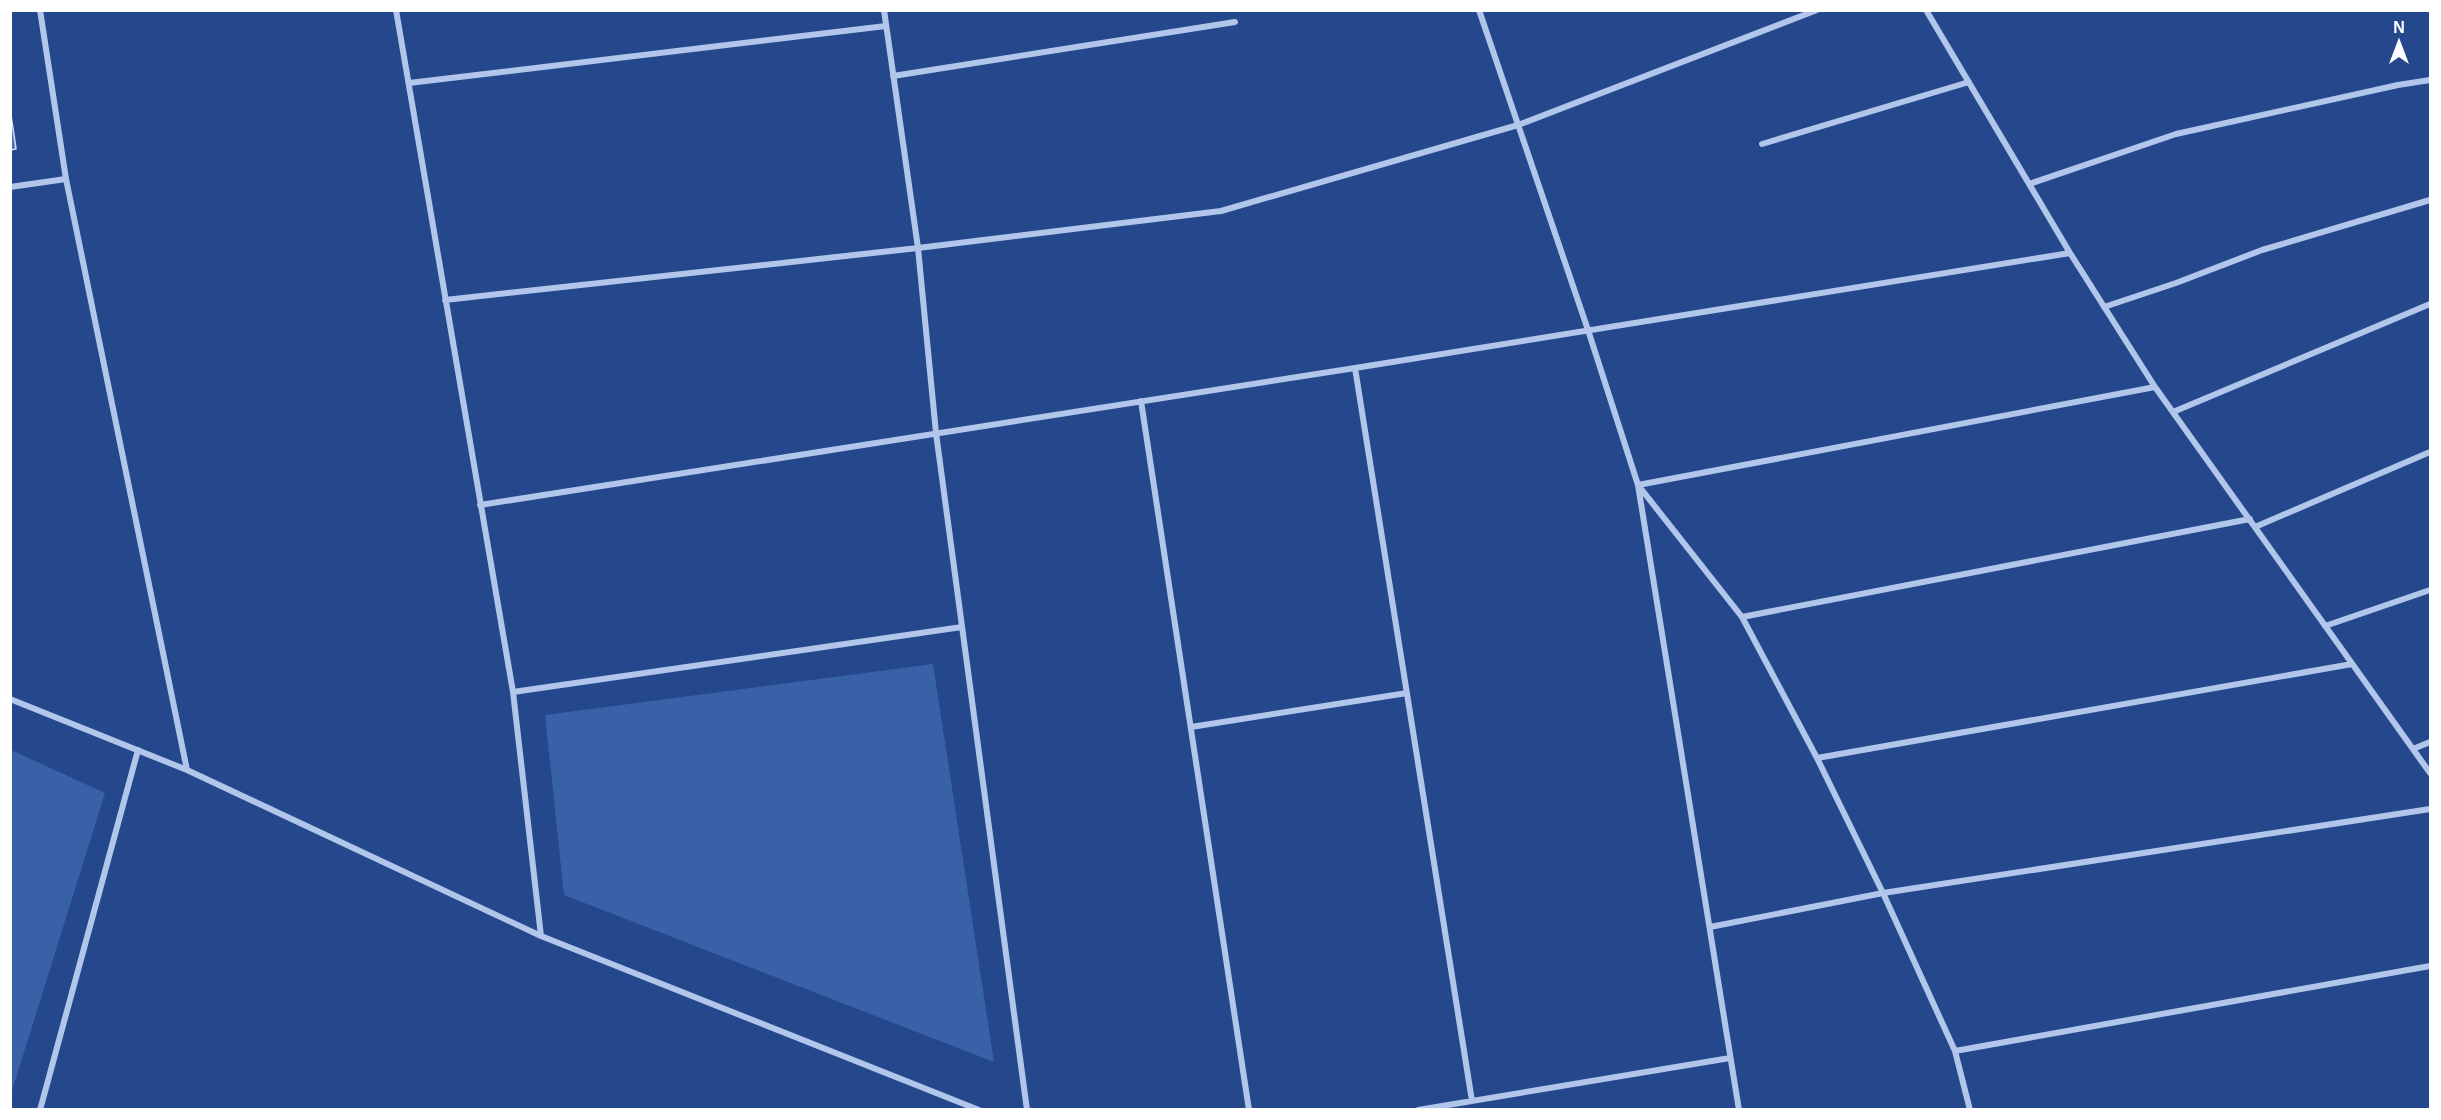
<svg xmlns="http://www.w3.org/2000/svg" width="2441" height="1120" viewBox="0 0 2441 1120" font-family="Helvetica,sans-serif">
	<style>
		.green { fill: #3861a8 }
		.building { fill: #4c71b2; stroke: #d6e2f8; stroke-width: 1.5 }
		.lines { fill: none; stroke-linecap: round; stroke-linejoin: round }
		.minor { stroke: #b1c6ea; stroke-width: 6 }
	</style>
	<rect width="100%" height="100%" fill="#24488b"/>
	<!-- green -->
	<path class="green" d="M933,664L994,1062L564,895L545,715Z
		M11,750L105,793L11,1094Z"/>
	<!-- building -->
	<path class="building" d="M10,108L16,149L10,150Z"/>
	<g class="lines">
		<!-- minor -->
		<path class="minor" d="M40,10L66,179L187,770
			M396,10L513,692L541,936
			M884,10L918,248L936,433L1027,1110
			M1479,10L1588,330L1638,485L1739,1110
			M1926,10L2070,253L2155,387L2430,773
			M893,76L1235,22
			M409,83L886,26
			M1762,144L1969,82
			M2029,184L2176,134L2398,85L2430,80
			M10,187L66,179
			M445,300L918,248L1221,211L1518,125L1817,10
			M2104,307L2176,283L2262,250L2430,200
			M1355,368L1472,1101
			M1141,401L1249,1110
			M2173,412L2430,304
			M480,505L1355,368L2070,253
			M2255,527L2430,452
			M1742,617L2250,519
			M2325,626L2430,590
			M513,692L962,627
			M10,699L187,770L541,936L979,1110
			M1191,727L1407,693
			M2413,749L2430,742
			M1817,758L2352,664
			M1710,927L1883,893L2430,809
			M1955,1051L2430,966
			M40,1110L138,750
			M1418,1110L1730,1058
			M1970,1110L1955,1051L1883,893L1817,758L1742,617L1638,485L2155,387"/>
	</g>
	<!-- border -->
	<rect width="2441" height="1120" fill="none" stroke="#ffffff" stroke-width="24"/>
	<!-- north arrow -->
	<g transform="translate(2399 42)" stroke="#24488b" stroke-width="4.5" paint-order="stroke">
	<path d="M0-4.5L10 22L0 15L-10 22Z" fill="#ffffff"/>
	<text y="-9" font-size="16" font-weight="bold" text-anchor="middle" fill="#ffffff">N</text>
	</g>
</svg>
